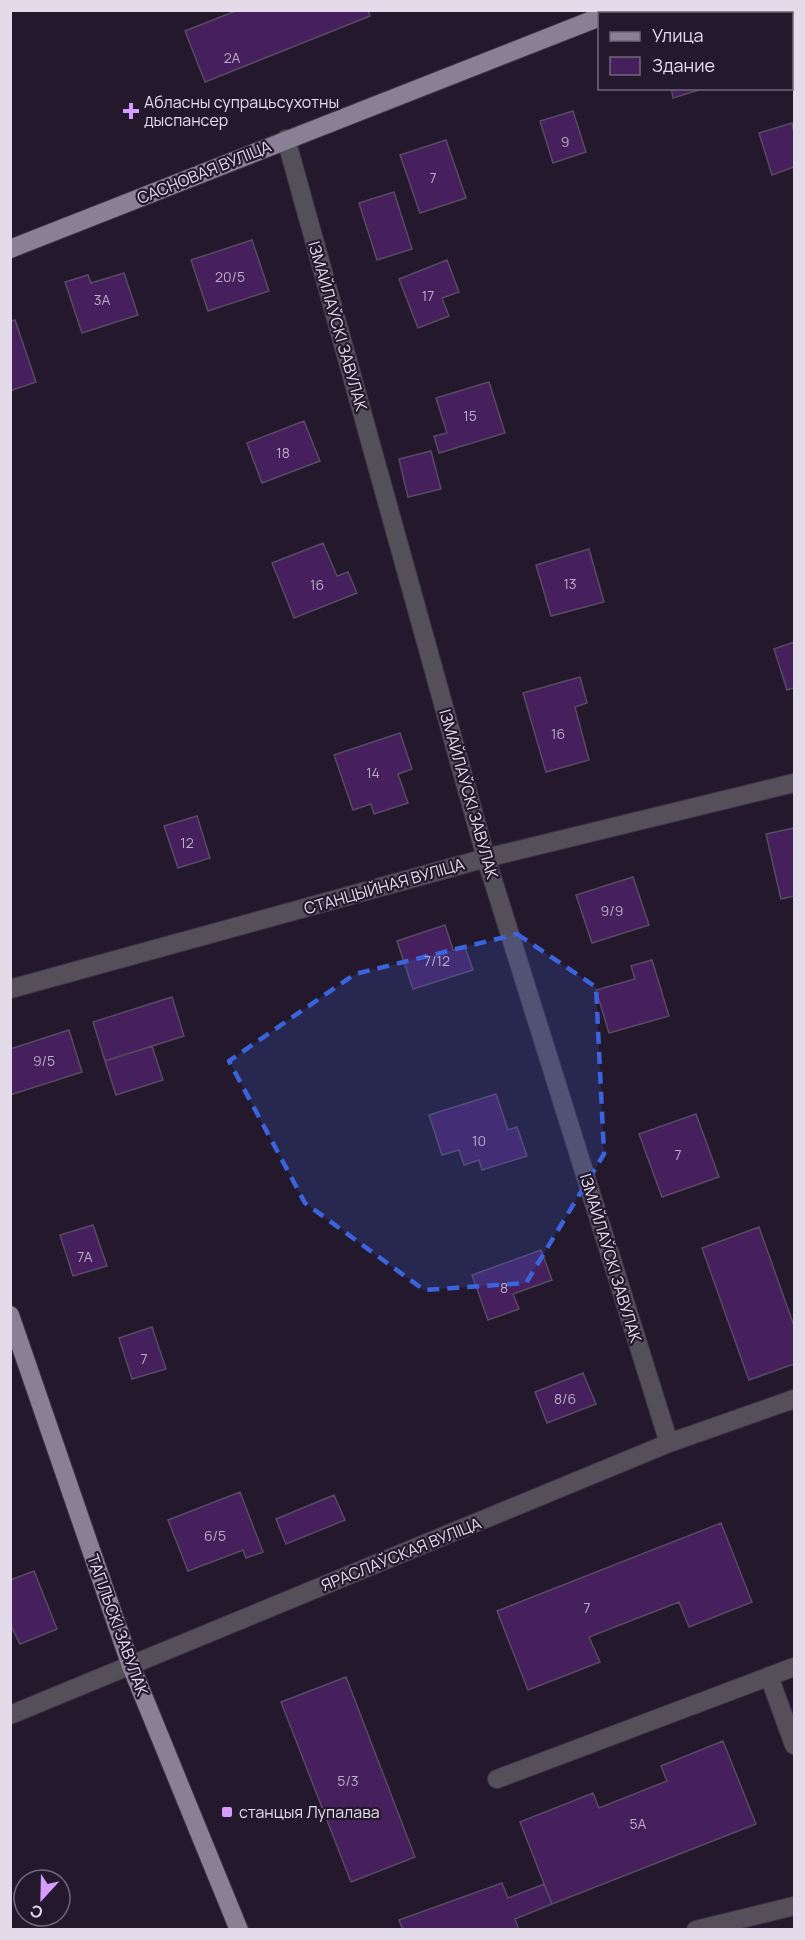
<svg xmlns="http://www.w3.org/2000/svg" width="805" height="1940" viewBox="0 0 805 1940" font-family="Manrope,sans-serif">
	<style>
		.building { fill: #45205c; stroke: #574a62; stroke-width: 1.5 }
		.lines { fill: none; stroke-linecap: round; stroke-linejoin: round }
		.minor-casing { stroke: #3f3347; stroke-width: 20 }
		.major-casing { stroke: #3f3347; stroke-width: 20 }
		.minor { stroke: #554f5a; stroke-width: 18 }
		.major { stroke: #8b7f95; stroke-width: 18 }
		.marked { fill: #3b63db; fill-opacity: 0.2; stroke: #3b63db; stroke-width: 4.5; stroke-dasharray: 12 8; stroke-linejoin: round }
		.poi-dot { fill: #d49cfc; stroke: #24182d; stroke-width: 2 }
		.labels { text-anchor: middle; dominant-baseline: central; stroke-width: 4.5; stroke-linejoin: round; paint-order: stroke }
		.number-label { font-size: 14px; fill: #bcacc6 }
		.poi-label { font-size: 16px; fill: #e3dbea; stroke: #24182d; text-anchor: start }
		.street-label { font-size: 16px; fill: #e3dbea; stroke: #24182d }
	</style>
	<rect width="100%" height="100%" fill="#24182d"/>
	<!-- building -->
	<path class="building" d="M238,10H368L370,16L205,82L185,31Z
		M671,88H705L673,98Z
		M573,111L586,152L553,163L540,121Z
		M792,123L794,132V167L772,175L759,133Z
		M446,140L466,198L420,213L400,155Z
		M394,192L412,249L377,260L359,203Z
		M252,240L269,291L208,311L191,260Z
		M447,260L459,292L442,298L449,316L418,328L399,279Z
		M124,273L138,315L82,333L65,282L88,275L91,283Z
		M15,320L36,382L10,391V321Z
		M489,382L505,433L439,453L434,436L447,433L436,398Z
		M304,421L320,461L262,483L247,443Z
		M431,451L441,489L408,497L399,459Z
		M323,543L337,576L348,572L357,593L294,618L272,563Z
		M589,549L604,602L551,616L536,565Z
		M794,642V688L787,690L774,649Z
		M580,677L587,703L575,707L589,760L546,772L523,693Z
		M400,733L412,769L398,774L408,803L374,814L371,804L353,810L334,755Z
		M197,816L210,858L178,868L164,826Z
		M794,828V896L781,899L766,834Z
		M633,877L649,925L592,943L576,895Z
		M445,925L453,950L465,947L473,970L413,989L397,941Z
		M652,960L669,1016L609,1033L596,990L635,979L631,966Z
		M172,997L184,1036L105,1061L93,1022Z
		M69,1030L82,1072L10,1095V1049Z
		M152,1046L163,1080L116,1095L105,1061Z
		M496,1094L508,1130L517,1127L527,1156L482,1170L479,1160L464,1165L459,1150L442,1155L429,1115Z
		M696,1114L719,1177L662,1197L639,1134Z
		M93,1225L107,1266L73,1276L60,1235Z
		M759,1227L794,1326V1364L749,1380L702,1248Z
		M541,1250L552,1280L513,1294L519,1309L488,1320L472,1275Z
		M152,1327L166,1369L132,1379L119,1338Z
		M583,1373L596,1404L547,1423L535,1392Z
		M240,1492L263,1552L246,1558L243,1550L188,1571L168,1520Z
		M334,1495L345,1520L286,1544L276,1519Z
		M721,1523L752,1602L689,1627L679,1602L589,1637L600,1662L528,1690L497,1611Z
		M34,1571L57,1629L20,1644L10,1624V1580Z
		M346,1677L415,1857L351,1882L281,1702Z
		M723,1741L756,1824L552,1904L520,1822L593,1793L599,1808L667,1781L661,1766Z
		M502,1883L508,1898L544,1884L552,1904L515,1919L519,1930H403L399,1920Z"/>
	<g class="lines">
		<!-- minor casing -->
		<g class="minor-casing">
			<path id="minor" d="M286,139L486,858L669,1443
				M10,989L486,858L794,783
				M769,1676L794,1745
				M10,1715L669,1443L794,1399
				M497,1779L794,1667
				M696,1930L794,1906"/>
		</g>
		<!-- major casing -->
		<g class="major-casing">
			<path id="major" d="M609,14L617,10
				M10,249L600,17
				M10,1315L131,1666L239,1930"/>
		</g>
		<!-- minor -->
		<use href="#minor" class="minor"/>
		<!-- major -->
		<use href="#major" class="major"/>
	</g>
	<!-- marked area -->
	<path class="marked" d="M517,934L596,987L604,1154L526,1283L424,1290L305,1203L229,1061L355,974Z"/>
	<!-- markers -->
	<g class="poi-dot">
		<path d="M128 102h6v6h6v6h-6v6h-6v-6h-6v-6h6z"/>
		<rect x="221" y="1806" width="12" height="12" rx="3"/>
	</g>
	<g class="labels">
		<!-- number labels -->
		<g class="number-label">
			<text x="232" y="57">2А</text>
			<text x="565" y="141">9</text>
			<text x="433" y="177">7</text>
			<text x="230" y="276">20/5</text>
			<text x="428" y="295">17</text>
			<text x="102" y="299">3А</text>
			<text x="470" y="415">15</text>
			<text x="283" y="452">18</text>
			<text x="570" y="583">13</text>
			<text x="317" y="584">16</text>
			<text x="558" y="733">16</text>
			<text x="373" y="772">14</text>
			<text x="187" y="842">12</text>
			<text x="612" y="910">9/9</text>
			<text x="437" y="960">7/12</text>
			<text x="44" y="1060">9/5</text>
			<text x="479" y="1140">10</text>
			<text x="678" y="1154">7</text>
			<text x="85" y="1256">7А</text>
			<text x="504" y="1287">8</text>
			<text x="144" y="1358">7</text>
			<text x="565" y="1398">8/6</text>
			<text x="215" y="1535">6/5</text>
			<text x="587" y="1607">7</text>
			<text x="348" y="1780">5/3</text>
			<text x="638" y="1823">5А</text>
		</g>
		<!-- poi labels -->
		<g class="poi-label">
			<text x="144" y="102">Абласны супрацьсухотны<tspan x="144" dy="18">дыспансер</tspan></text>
			<text x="239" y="1812">станцыя Лупалава</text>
		</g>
		<!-- street labels -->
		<g class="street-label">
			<text transform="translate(204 172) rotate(-22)">САСНОВАЯ ВУЛІЦА</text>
			<text transform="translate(338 326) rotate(74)">ІЗМАЙЛАЎСКІ ЗАВУЛАК</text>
			<text transform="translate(469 794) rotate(74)">ІЗМАЙЛАЎСКІ ЗАВУЛАК</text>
			<text transform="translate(384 886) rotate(-16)">СТАНЦЫЙНАЯ ВУЛІЦА</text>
			<text transform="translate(611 1258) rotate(73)">ІЗМАЙЛАЎСКІ ЗАВУЛАК</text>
			<text transform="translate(401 1554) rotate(-22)">ЯРАСЛАЎСКАЯ ВУЛІЦА</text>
			<text transform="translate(118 1625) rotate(70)">ТАГІЛЬСКІ ЗАВУЛАК</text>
		</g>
	</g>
	<!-- border -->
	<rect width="805" height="1940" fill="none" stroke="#e3dbea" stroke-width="24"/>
	<!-- legend -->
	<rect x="598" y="12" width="195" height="78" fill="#24182d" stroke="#706679" stroke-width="1.5"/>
	<rect x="610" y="32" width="30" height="9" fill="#8b7f95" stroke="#706679" stroke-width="1.5"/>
	<text x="652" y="42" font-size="18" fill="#e3dbea">Улица</text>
	<rect x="610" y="57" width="30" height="18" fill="#45205c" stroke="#706679" stroke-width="1.5"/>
	<text x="652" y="72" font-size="18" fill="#e3dbea">Здание</text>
	<!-- north arrow -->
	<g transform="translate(42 1898) rotate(202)"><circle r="28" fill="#24182d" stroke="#706679" stroke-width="1.5"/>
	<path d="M0-4.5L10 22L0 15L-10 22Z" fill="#d49cfc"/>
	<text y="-9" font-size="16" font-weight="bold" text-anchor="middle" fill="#e3dbea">С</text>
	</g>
</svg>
